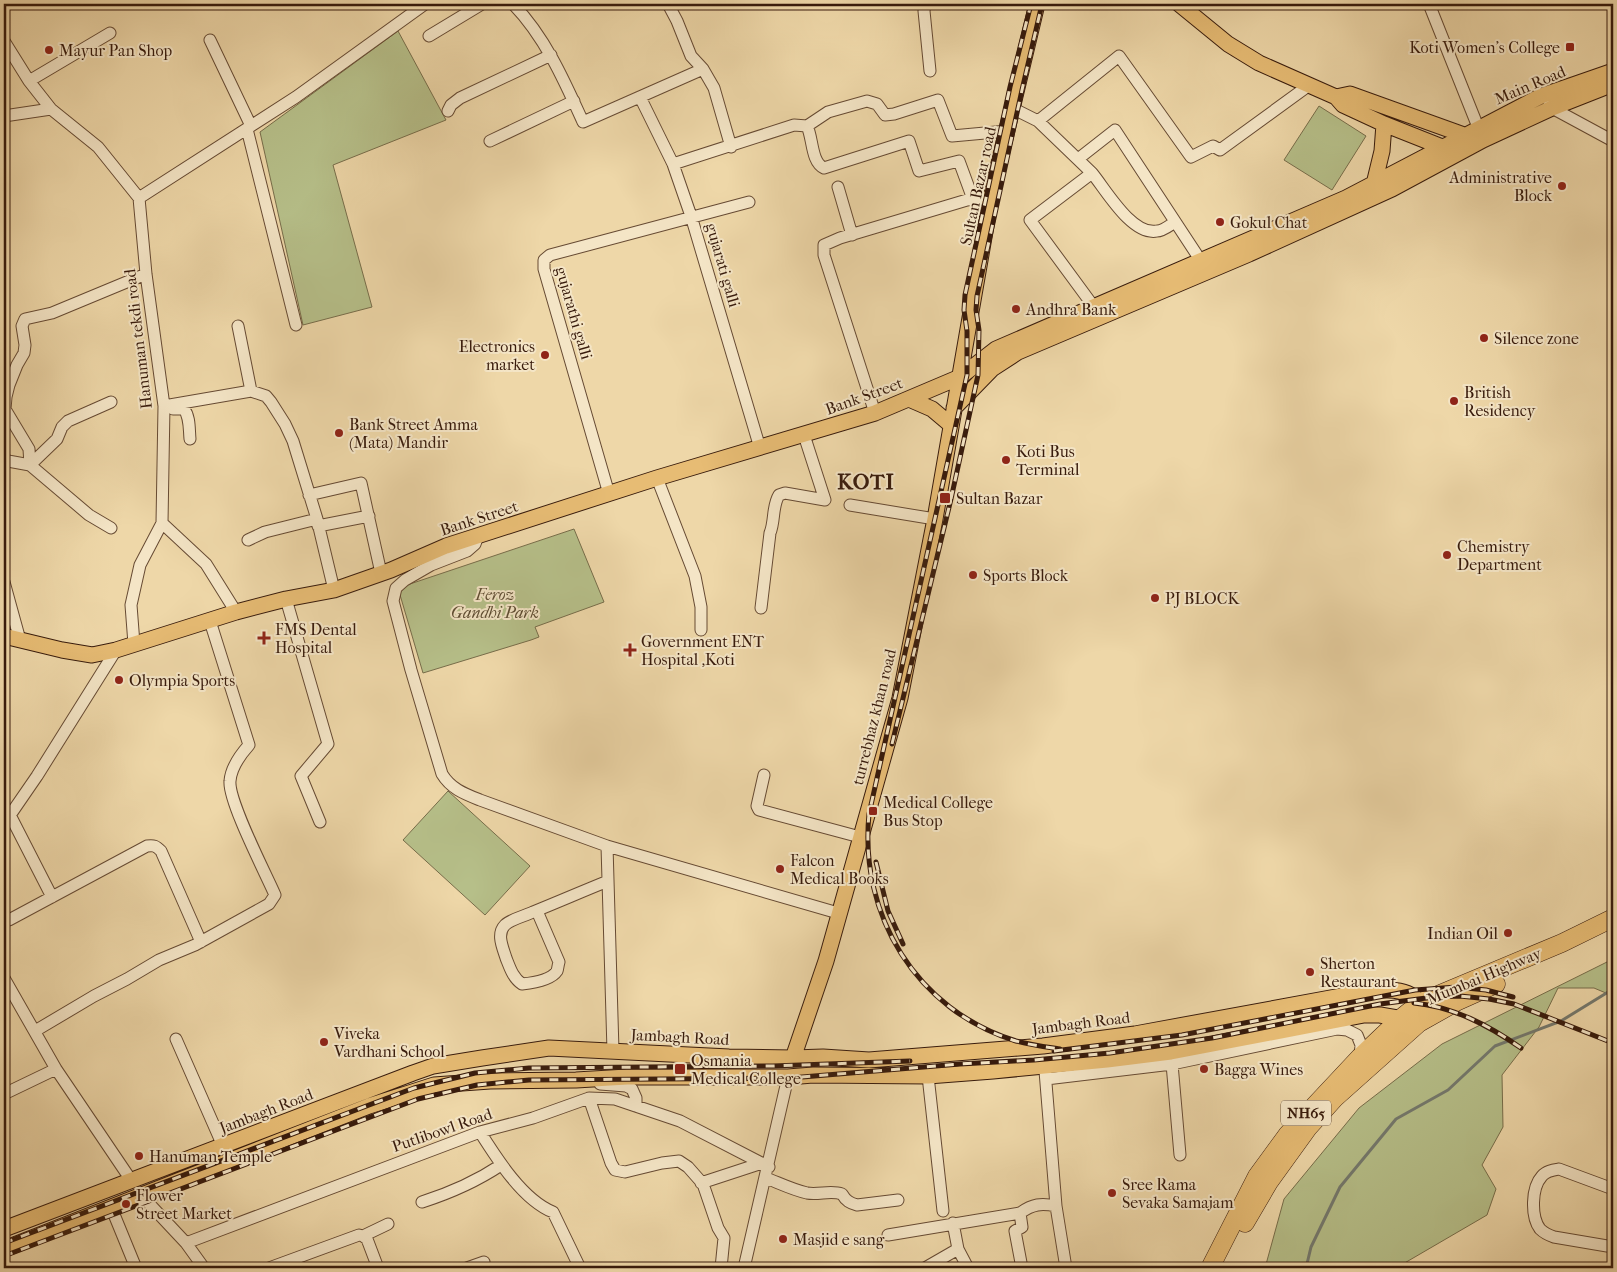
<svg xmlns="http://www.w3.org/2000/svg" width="1617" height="1272" viewBox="0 0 1617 1272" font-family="'IM FELL French Canon',serif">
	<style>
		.green { fill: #b6bf89; stroke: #776d4a }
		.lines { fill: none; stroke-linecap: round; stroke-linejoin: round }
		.stream { stroke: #74796e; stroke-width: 3 }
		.minor-casing { stroke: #664a33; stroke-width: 13 }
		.major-casing { stroke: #381b0c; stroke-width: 17 }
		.highway-casing { stroke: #381b0c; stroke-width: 19 }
		.minor { stroke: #f4e5c6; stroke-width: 11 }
		.major { stroke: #e7bc74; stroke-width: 15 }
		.highway { stroke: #e7bc74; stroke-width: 18 }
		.rail-casing { stroke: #381b0c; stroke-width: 5 }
		.rail { stroke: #f4e5c6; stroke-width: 3; stroke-dasharray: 9; stroke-linecap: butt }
		.poi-dot { fill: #8f2418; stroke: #f4e5c6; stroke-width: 2 }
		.labels { text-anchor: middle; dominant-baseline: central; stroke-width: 4; stroke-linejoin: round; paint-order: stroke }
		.shield { fill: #f4e5c6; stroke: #705844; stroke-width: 1 }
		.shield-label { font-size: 15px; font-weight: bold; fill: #381b0c }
		.poi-label { font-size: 16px; fill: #381b0c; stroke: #f4e5c6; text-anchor: start }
		.street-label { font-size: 16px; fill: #381b0c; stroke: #f4e5c6 }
		.park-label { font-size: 16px; font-style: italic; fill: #5e4c32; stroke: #f4e5c6 }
		.district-label { font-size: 21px; font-weight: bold; letter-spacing: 1px; fill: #381b0c; stroke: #f4e5c6 }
	</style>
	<rect width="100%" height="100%" fill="#eed7a8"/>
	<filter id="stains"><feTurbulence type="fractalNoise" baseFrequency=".004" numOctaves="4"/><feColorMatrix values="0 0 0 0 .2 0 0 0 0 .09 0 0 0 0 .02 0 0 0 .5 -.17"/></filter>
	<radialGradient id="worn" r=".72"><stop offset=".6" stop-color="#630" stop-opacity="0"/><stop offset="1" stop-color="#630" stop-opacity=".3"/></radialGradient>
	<!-- green -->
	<path class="green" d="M398,31L446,120L333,165L372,307L303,325L260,132Z
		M1319,106L1366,136L1332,190L1284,160Z
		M574,529L604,602L535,627L539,637L531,640L423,673L398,588Z
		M448,791L530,866L485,915L403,840Z
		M1613,959V996L1594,988H1558L1539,1027L1502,1075L1503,1127L1482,1165L1496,1189L1487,1215L1396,1268H1265L1284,1199L1359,1108L1442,1044Z"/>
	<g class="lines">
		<!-- stream -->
		<path class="stream" d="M1306,1268L1311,1247L1340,1187L1396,1119L1448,1090L1495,1046L1561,1021L1613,989"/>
		<!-- minor casing -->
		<g class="minor-casing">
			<path id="minor" d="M513,4C545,37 564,80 583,122L703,69
				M668,4L677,21L691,56L703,69L714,88L731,147
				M925,4L924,11L930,71
				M1429,4L1478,127
				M429,36L482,4
				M210,40L251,126
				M4,41L29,81L51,109L98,147L139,198L146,274L164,406L162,523L140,565L131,605L134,644
				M29,81L110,33
				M640,97L673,164L691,216L760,448
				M1549,105L1552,108L1613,141
				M1012,108L1038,121L1092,173L1030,220L1094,307
				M448,111L451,105L460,98L551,55
				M4,116L51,109
				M1038,121L1119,56L1191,157L1213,146L1220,150L1308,86
				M807,126L828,112L867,101L877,104L885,115L894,114L938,100L952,136L1007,131
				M247,129L296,325
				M490,141L574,101
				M1078,159L1115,130L1201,261
				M673,164L794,125L807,126C813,138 811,162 824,168L909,141L919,171L959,161L973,199
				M1092,173C1106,190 1132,236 1157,231C1163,231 1170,225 1175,222
				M838,187L852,235
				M139,198L296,97L425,4
				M238,326L251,391L266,396L271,402L285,424L293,441L317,519L334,590
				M164,406L251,391
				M173,409H184C190,417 189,428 190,439
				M875,413L824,255V245L840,238L967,200L991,197
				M4,458L8,461L30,465L57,439L62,427L68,421L111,402
				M657,478L695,576L701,607V630
				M609,494L544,269V260L550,255L749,202
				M309,495L361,483L381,573
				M850,505L935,519
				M162,523L206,564L236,612
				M318,526L369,516
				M111,528L89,515L30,465L29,449L5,409L6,397L9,385L17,365L24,353L25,345L22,326L25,319L52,313L146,274
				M478,536L475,544L467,551L431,565L405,580L396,588L393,601L411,670L442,774C451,789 465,794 480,800L607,846L838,913
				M248,540L265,532L317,519
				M4,582L20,640
				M286,599L328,744L301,776L320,822
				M761,608L770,533C775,521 772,506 779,495L785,493L825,500L804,435
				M764,775L757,806L759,810L860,837
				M10,815L52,897
				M4,824L37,776L116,650
				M607,846L613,1051
				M537,911L559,962C558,965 558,968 557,971C551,980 532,983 522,984C513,978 510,968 506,958C503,948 496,934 505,925C511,919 525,916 533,912C558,902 583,891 608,881
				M9,920L147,846C154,845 156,846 161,851L201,942
				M4,978L56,1069L131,1180
				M35,1031L94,996L127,979L159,960L195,945L269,904L275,895C266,874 228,801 230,781C231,768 241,754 249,745L210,621
				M176,1039L223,1146
				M1172,1064L1180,1155
				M1045,1071L1056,1206L1066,1268
				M928,1076L943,1211
				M1046,1079L1172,1064L1337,1029L1347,1030L1357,1035L1361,1045L1360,1057
				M600,1084L626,1086L632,1089L636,1098V1106
				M4,1094L56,1069
				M589,1098L611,1163L615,1170L625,1172L662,1163L679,1161L688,1167L703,1184L718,1228L724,1238L721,1268
				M480,1132C497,1159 523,1200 553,1212L580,1268
				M766,1178C779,1183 793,1190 807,1193C819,1195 831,1190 842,1194C846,1201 850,1203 857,1205L898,1200
				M701,1183L762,1163
				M1613,1189L1559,1169C1553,1170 1546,1171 1542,1176C1531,1188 1531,1217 1540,1229C1544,1233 1548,1235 1554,1237L1613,1247
				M141,1195L186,1243L480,1132L533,1118L589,1098L615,1099L680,1121L769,1167
				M422,1202C450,1193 477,1181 501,1165
				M111,1207L136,1268
				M953,1223L958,1249L968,1268
				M888,1235L1020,1213
				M363,1236L388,1224
				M186,1243L204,1268
				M269,1268L359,1235L363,1236L367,1239L378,1268
				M467,1268L484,1262
				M744,1268L788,1077
				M925,1268L958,1249
				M1022,1268L1015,1231L1022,1227L1020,1213C1033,1204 1041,1203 1056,1206"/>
		</g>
		<!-- major casing -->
		<g class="major-casing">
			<path id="major" d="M1179,4L1228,44L1259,63L1336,97L1350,94L1464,135L1466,139
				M1336,97L1343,105L1384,124L1442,147L1445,151
				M1374,184L1382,151L1384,124
				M909,399L932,409L951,425
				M954,408L992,369L1018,352L1249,254L1392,189L1483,140L1552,108L1613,84
				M4,636L62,650L92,655L116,650L236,612L286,599L334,590L391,570L446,546L657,478L875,413L960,377L996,349L1346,198L1541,96L1613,71
				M793,1058L826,961L900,698L935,519L991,197L1037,4
				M4,1229L413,1073L433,1066L482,1058L549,1048L729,1057L793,1058L823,1057L869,1060L1043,1046L1135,1034L1374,990C1395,989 1415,990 1426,1011
				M4,1249L369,1106L434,1085L490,1081L576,1080L627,1077H788L813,1075L928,1076L993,1071L1107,1060L1171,1052L1364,1015H1380L1409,1020"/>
		</g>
		<!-- highway casing -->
		<g class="highway-casing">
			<path id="highway" d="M1245,1223L1269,1182L1308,1128L1335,1098L1419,1023L1458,1001L1496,984
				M1210,1268L1257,1176L1287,1135L1360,1057L1400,1019L1421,1002L1562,943L1613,918"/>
		</g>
		<!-- minor -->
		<use href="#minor" class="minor"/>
		<!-- major -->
		<use href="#major" class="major"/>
		<!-- highway -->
		<use href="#highway" class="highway"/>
		<!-- rail casing -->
		<g class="rail-casing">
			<path id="rail" d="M1031,4L1010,87L965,295L964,310L967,331V375L869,814C859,915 916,1010 1016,1041C1030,1045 1046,1047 1060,1049
				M892,744L951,499L978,375L979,330L976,310L977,296L1022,90L1042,4
				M876,862L888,911L903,944
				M1414,1003C1454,1007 1488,1025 1521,1048
				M1054,1051L1182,1035L1415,990L1457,987L1486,990L1513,997
				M4,1243L414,1088L475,1073L529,1068L773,1066L910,1061
				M4,1256L418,1099L477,1085L529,1080L790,1078L960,1064L1034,1060L1110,1053L1212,1038L1380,1004L1434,997L1460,996L1489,999L1514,1004L1613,1043"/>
		</g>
		<!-- rail -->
		<use href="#rail" class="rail"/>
	</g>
	<!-- markers -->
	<g class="poi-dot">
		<rect x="1565" y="42" width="10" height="10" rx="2.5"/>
		<circle cx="49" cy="50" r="5"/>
		<circle cx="1562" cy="186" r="5"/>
		<circle cx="1220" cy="222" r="5"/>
		<circle cx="1016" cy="309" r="5"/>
		<circle cx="1484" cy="338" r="5"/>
		<circle cx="545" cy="355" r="5"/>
		<circle cx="1454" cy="401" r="5"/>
		<circle cx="339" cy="433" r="5"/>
		<circle cx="1006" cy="460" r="5"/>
		<rect x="939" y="492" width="12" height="12" rx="2.5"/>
		<circle cx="1447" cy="555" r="5"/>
		<circle cx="973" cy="575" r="5"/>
		<circle cx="1155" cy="598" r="5"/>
		<path d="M261.5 630.5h5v5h5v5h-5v5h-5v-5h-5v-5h5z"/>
		<path d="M627.5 642.5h5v5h5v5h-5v5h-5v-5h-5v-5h5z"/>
		<circle cx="119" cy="680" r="5"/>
		<rect x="868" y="806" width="10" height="10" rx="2.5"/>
		<circle cx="780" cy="869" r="5"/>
		<circle cx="1508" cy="933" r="5"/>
		<circle cx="1310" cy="972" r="5"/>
		<circle cx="324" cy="1042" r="5"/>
		<rect x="674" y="1063" width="12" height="12" rx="2.5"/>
		<circle cx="1204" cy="1069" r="5"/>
		<circle cx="139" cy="1156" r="5"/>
		<circle cx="1112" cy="1193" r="5"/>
		<circle cx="126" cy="1204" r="5"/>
		<circle cx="783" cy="1239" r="5"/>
	</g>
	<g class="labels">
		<!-- shield labels -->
		<rect class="shield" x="1281" y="1100.5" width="50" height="25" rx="4"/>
		<g class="shield-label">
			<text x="1306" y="1113">NH65</text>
		</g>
		<!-- poi labels -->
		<g class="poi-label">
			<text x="1560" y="47" text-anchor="end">Koti Women's College</text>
			<text x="59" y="50">Mayur Pan Shop</text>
			<text x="1552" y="177" text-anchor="end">Administrative<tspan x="1552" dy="18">Block</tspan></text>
			<text x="1230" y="222">Gokul Chat</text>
			<text x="1026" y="309">Andhra Bank</text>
			<text x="1494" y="338">Silence zone</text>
			<text x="535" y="346" text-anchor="end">Electronics<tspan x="535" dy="18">market</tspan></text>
			<text x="1464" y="392">British<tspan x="1464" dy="18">Residency</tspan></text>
			<text x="349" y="424">Bank Street Amma<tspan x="349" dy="18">(Mata) Mandir</tspan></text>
			<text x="1016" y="451">Koti Bus<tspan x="1016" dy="18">Terminal</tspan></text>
			<text x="956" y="498">Sultan Bazar</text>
			<text x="1457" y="546">Chemistry<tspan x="1457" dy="18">Department</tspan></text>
			<text x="983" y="575">Sports Block</text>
			<text x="1165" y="598">PJ BLOCK</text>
			<text x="275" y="629">FMS Dental<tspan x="275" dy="18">Hospital</tspan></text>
			<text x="641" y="641">Government ENT<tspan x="641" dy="18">Hospital ,Koti</tspan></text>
			<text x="129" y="680">Olympia Sports</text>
			<text x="883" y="802">Medical College<tspan x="883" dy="18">Bus Stop</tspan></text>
			<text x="790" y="860">Falcon<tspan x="790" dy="18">Medical Books</tspan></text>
			<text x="1498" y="933" text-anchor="end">Indian Oil</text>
			<text x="1320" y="963">Sherton<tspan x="1320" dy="18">Restaurant</tspan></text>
			<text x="334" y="1033">Viveka<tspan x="334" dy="18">Vardhani School</tspan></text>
			<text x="691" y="1060">Osmania<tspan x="691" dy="18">Medical College</tspan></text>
			<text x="1214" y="1069">Bagga Wines</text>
			<text x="149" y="1156">Hanuman Temple</text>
			<text x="1122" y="1184">Sree Rama<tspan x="1122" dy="18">Sevaka Samajam</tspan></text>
			<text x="136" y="1195">Flower<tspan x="136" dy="18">Street Market</tspan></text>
			<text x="793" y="1239">Masjid e sang</text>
		</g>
		<!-- street labels -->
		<g class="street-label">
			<text transform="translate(1530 85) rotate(-23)">Main Road</text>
			<text transform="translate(978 186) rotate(-78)">Sultan Bazar road</text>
			<text transform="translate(723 265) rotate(74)">gujarati galli</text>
			<text transform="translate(574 313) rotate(74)">gujarathi galli</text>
			<text transform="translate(138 339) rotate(-97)">Hanuman tekdi road</text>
			<text transform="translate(864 396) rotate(-20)">Bank Street</text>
			<text transform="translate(479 518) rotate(-18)">Bank Street</text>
			<text transform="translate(874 717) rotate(-76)">turrebhaz khan road</text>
			<text transform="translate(1484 976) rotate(-23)">Mumbai Highway</text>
			<text transform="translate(1081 1023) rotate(-7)">Jambagh Road</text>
			<text transform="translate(680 1037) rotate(3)">Jambagh Road</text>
			<text transform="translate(266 1111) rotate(-21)">Jambagh Road</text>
			<text transform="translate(442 1130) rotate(-19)">Putlibowl Road</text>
		</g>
		<!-- park labels -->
		<g class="park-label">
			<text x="495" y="594">Feroz<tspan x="495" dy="18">Gandhi Park</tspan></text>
		</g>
		<!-- district labels -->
		<g class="district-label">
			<text x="866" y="482">KOTI</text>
		</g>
	</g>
	<!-- margin -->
	<rect width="1617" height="1272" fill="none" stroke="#eed7a8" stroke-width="20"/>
	<rect x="5" y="5" width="1607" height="1262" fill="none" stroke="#381b0c" stroke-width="2.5"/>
	<rect x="10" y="10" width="1597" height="1252" fill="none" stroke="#381b0c"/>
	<rect width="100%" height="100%" filter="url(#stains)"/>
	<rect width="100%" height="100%" fill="url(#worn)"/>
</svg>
